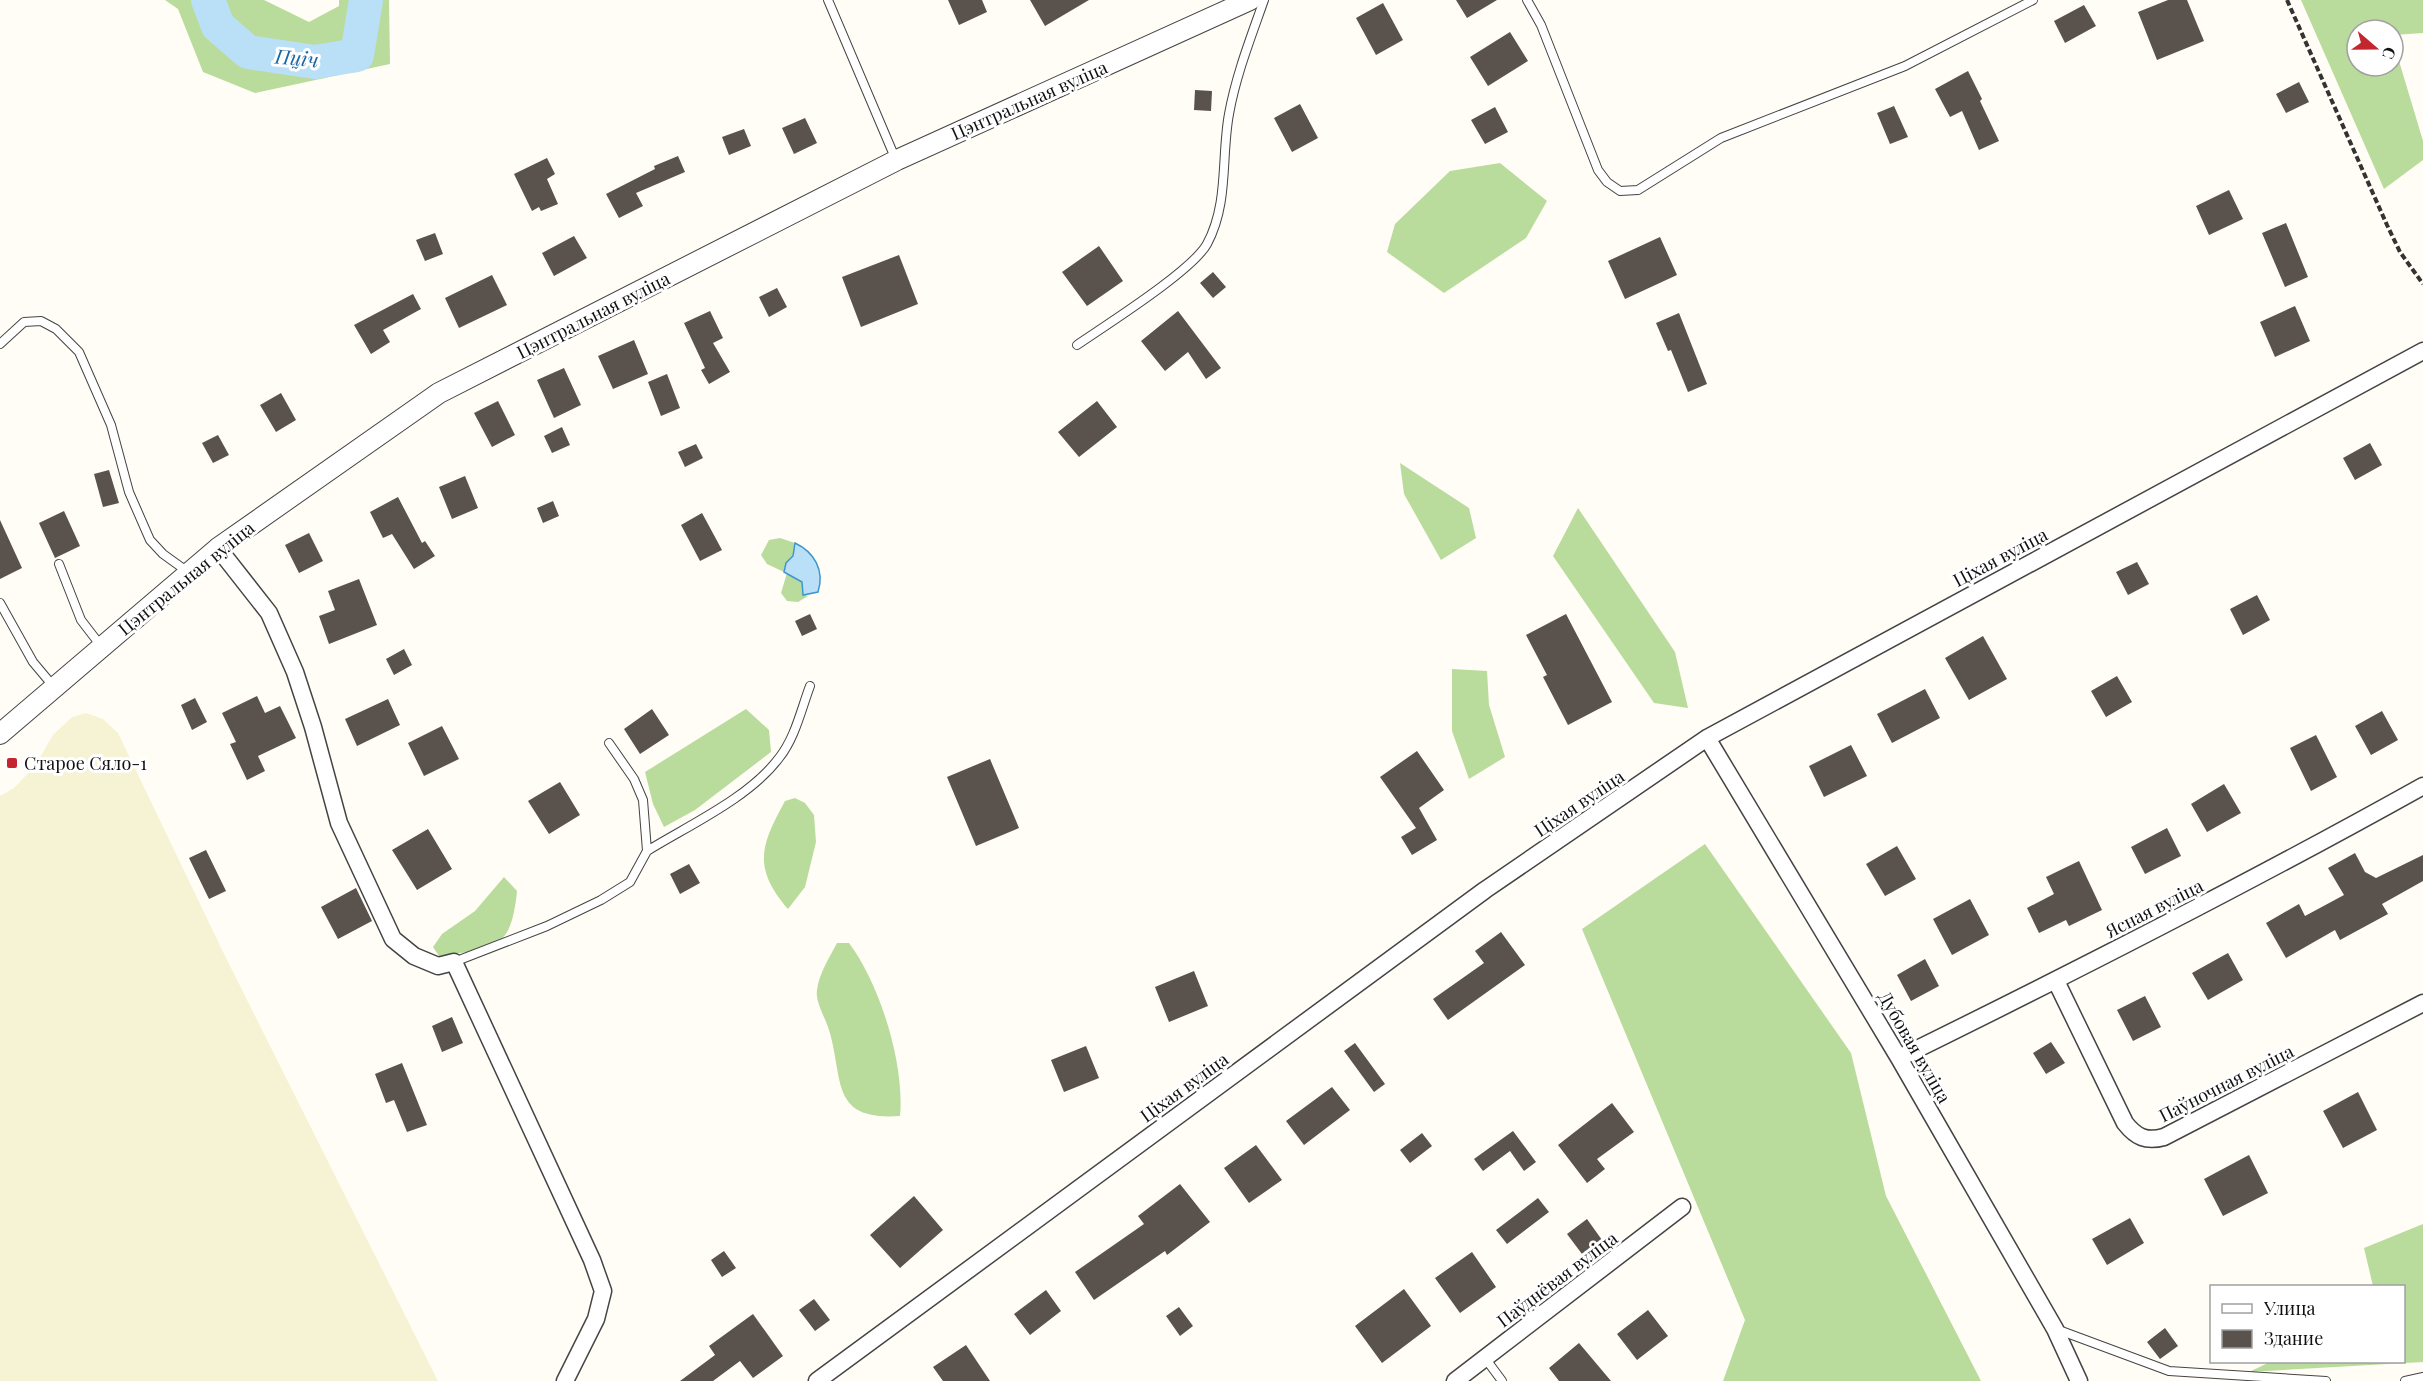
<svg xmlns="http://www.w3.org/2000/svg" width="2423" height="1381" viewBox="0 0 2423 1381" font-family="'Playfair Display',serif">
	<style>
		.farmland { fill: #f6f3d4 }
		.forest { fill: #b9dc9c }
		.water { fill: #b9e0f7; stroke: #3f96cf; stroke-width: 1.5 }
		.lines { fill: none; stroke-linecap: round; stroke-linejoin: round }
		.river { stroke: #b9e0f7; stroke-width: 34 }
		.building { fill: #5a524d }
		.service-casing { stroke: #444; stroke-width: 10 }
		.minor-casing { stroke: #444; stroke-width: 19 }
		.tertiary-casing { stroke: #444; stroke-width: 22 }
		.path { stroke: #333; stroke-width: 4; stroke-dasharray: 6 3; stroke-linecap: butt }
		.service { stroke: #fff; stroke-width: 8 }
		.minor { stroke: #fff; stroke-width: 16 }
		.tertiary { stroke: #fff; stroke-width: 20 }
		.poi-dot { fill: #c4262e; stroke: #fff; stroke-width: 2 }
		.labels { text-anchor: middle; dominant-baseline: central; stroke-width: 6; stroke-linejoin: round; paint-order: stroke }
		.street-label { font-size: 18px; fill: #111; stroke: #fff }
		.poi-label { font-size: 18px; fill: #111; stroke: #fff; text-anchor: start }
		.water-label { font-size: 20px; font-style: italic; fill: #1768a6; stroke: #fff }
	</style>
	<rect width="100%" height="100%" fill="#fffdf5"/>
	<!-- farmland -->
	<path class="farmland" d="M86,713L103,719L118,733L225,956L438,1381H0V796L14,788L35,766L53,735L72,717Z"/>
	<!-- forest -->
	<path class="forest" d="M165,0H264L309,22L339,6V0H389L390,64L255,93L203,72L178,9Z
		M2301,0H2423V33L2393,35V30H2357V66H2393V41L2423,141V160L2384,189Z
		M1500,163L1547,201L1526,238L1444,293L1387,252L1395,224L1450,171Z
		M1400,463L1469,508L1476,538L1441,560L1404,494Z
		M1578,508L1675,652L1688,708L1654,703L1553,556Z
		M780,538L795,543L793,556L786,563L784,572L767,564L761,555L769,540Z
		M787,573L802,582L803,594L808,596L798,602L787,601L781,593Z
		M1452,669L1487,671L1489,705L1505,757L1469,779L1452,731Z
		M746,709L769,730L771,752L695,810L664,827L653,804L645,772Z
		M795,798L805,803L814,815L816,842L805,887L788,909C752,867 761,845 785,801Z
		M1705,844L1851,1053L1886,1196L1981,1381H1723L1745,1320L1582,929Z
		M504,877L517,891C511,952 494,948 439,956L433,947L442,934L475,911Z
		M837,943H849C880,984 905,1065 900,1116C829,1121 844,1079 829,1030C826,1019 815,1002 817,990C819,974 829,958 837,943Z
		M2423,1224V1362L2249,1372L2270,1362H2404V1286H2373L2364,1248Z"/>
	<!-- water -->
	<path class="water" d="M795,543C814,552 825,570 818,592L803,595L802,582L784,572L786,563L793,556Z"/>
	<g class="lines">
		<!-- river -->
		<path class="river" d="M208,0L218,26L248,52L315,62L357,55L366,0"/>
	</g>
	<!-- building -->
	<path class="building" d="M948,0H982L987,12L959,25Z
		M1030,0H1089L1045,26Z
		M1456,0H1497L1467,18Z
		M2168,0H2187L2204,41L2157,60L2138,12Z
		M1383,3L1403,40L1376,55L1356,18Z
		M2084,5L2096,26L2065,43L2054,21Z
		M1510,32L1528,61L1488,86L1470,57Z
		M1968,71L1982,99L1980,101L1999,141L1979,150L1962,111L1950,117L1935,89Z
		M2299,82L2309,102L2286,113L2276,94Z
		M1195,90L1212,91L1211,111L1194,110Z
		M1300,104L1318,138L1292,152L1274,118Z
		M1894,106L1908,137L1890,144L1877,113Z
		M1495,107L1508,132L1485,144L1471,120Z
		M805,118L817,143L794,154L782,128Z
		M744,129L751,146L729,155L722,137Z
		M678,156L685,172L636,193L643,206L619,218L606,194L655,169L654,166Z
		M547,158L555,174L547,179L558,204L541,211L539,207L532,211L514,174Z
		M2229,190L2243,219L2209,235L2196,206Z
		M2286,223L2308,277L2285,287L2262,233Z
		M435,233L443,254L425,261L416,240Z
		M574,236L587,258L554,276L542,253Z
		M1660,237L1677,275L1625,299L1608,261Z
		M1099,246L1123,281L1087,306L1062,272Z
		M899,255L918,304L861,327L842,277Z
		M1213,272L1226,287L1213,298L1200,283Z
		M492,275L507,305L459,328L445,298Z
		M777,288L787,307L769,317L759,297Z
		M413,294L421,309L383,330L390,342L371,354L354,325Z
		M2295,306L2310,341L2275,357L2260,322Z
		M710,311L723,338L713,343L730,372L709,384L701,370L705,368L684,323Z
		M1178,311L1221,368L1206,379L1188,352L1165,371L1141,341Z
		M1679,313L1707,384L1688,392L1671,350L1668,351L1656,323Z
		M634,340L648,374L613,389L598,356Z
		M564,368L581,405L554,418L537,380Z
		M667,374L680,408L661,416L648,382Z
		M281,393L296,420L276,432L260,405Z
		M498,401L515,435L492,447L474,413Z
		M1097,401L1117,427L1079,457L1058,432Z
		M562,427L570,445L552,453L544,436Z
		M218,435L229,455L213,463L202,443Z
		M2370,443L2382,465L2355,480L2343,458Z
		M696,444L703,458L685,467L678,452Z
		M109,470L119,503L103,507L94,474Z
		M465,476L478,508L452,519L439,487Z
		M398,497L422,543L425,541L435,556L414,569L392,534L383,538L370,512Z
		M553,501L559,516L543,523L537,508Z
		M64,511L80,546L55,558L39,523Z
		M702,513L722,550L700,561L681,525Z
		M0,520L22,568L0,579Z
		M309,533L323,561L299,573L285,545Z
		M2137,562L2149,584L2128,595L2116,572Z
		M359,579L377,625L329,644L319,616L335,610L328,591Z
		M2257,595L2270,620L2243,635L2230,609Z
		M810,614L817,629L802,636L795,621Z
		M1566,614L1612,702L1568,725L1543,677L1547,675L1526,635Z
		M1983,636L2007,679L1969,700L1945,658Z
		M404,649L412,665L394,675L386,659Z
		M2117,676L2132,702L2106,717L2091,691Z
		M1925,689L1940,718L1892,743L1877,714Z
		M257,696L265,713L280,706L296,738L258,756L265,771L247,780L230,744L236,742L222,713Z
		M195,698L207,722L192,730L181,705Z
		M388,699L400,725L357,746L345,719Z
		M652,709L669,735L640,754L624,729Z
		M2382,711L2398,740L2371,755L2355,726Z
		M442,726L459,759L424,776L408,743Z
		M2316,735L2337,777L2311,791L2290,748Z
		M1851,745L1867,776L1824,797L1809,766Z
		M1417,751L1444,790L1419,808L1437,840L1412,855L1401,837L1416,828L1380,777Z
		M990,759L1019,828L976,846L947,777Z
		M560,782L580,815L549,834L528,801Z
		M2224,784L2241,813L2207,832L2191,804Z
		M2167,828L2181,856L2145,874L2131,847Z
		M428,829L452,869L417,890L392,850Z
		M1897,846L1916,879L1885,896L1866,864Z
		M206,850L226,891L209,899L189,858Z
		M2355,853L2365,872L2376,878L2423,855V881L2382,904L2388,914L2340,940L2335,930L2286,958L2266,923L2299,904L2305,916L2344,895L2328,868Z
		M2079,861L2102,910L2069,926L2066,920L2039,933L2027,908L2054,894L2046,877Z
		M689,864L700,883L680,894L670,874Z
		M356,888L372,921L338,939L321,907Z
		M1970,899L1989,935L1952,955L1933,919Z
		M1501,932L1525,965L1448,1020L1433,999L1484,963L1475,951Z
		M2228,953L2243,980L2208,1000L2192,973Z
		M1925,959L1939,986L1911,1001L1897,975Z
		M1194,971L1208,1006L1169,1022L1155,987Z
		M2145,996L2161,1027L2133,1041L2117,1010Z
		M452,1017L463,1043L442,1052L432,1026Z
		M2051,1042L2065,1063L2046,1074L2033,1053Z
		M1355,1043L1385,1084L1374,1092L1344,1051Z
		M1086,1046L1099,1078L1064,1092L1051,1060Z
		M402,1063L427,1125L407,1132L394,1100L386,1103L375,1074Z
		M1332,1087L1350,1110L1304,1145L1286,1121Z
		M2358,1092L2377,1130L2343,1148L2323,1111Z
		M1612,1103L1634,1132L1597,1159L1605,1169L1587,1183L1558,1145Z
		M1513,1131L1536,1162L1524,1171L1510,1151L1483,1171L1474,1159Z
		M1422,1133L1432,1146L1410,1163L1400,1150Z
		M1256,1145L1282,1180L1249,1203L1224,1168Z
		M2249,1155L2268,1193L2223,1216L2204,1179Z
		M1180,1184L1210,1222L1167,1255L1165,1251L1094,1300L1075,1272L1144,1224L1138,1216Z
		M914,1196L943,1230L900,1268L870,1235Z
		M1538,1198L1549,1212L1507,1244L1496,1230Z
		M2130,1218L2144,1243L2107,1265L2092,1239Z
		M1587,1219L1602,1240L1582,1254L1567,1234Z
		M724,1251L736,1268L722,1277L711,1260Z
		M1472,1252L1496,1287L1460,1313L1435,1278Z
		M1404,1289L1431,1326L1382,1363L1355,1326Z
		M1046,1290L1061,1311L1030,1335L1014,1314Z
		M814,1299L830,1320L815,1331L799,1310Z
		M1179,1307L1193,1326L1180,1336L1166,1316Z
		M1648,1310L1668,1336L1637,1360L1617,1334Z
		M753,1314L783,1356L753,1378L740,1361L713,1381H680L715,1355L709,1346Z
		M2165,1328L2178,1346L2160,1359L2147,1342Z
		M1579,1343L1611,1381H1559L1549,1368Z
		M966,1345L990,1381H943L933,1367Z"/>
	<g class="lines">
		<!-- service casing -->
		<g class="service-casing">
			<path id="service" d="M828,0L896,160
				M1527,0L1541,25L1598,170L1607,182L1620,191L1638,190L1721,138L1905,66L2033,0
				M0,344L24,322L41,321L56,329L79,352L111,425L129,492L150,540L163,554L188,572
				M1077,345C1106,325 1192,271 1207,244C1229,203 1221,157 1229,114C1236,75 1251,37 1264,0
				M59,564L81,620L101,646
				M0,603L33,662L54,687
				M647,851C689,825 749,798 779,758C795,738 801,710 810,686
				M454,962L547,926L601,900L630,882L647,851L643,800L634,779L609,743
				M2056,1329L2169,1371L2326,1381
				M1485,1358L1502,1381
				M2405,1381L2423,1377"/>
		</g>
		<!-- minor casing -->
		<g class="minor-casing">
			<path id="minor" d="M218,548L269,613L295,672L313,727L339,823L393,939L414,956L438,966L454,962L592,1260L603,1291L596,1319L565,1381
				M1707,738L1899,1058L2055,1329L2079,1381
				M2056,981L2125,1123C2136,1137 2146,1142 2164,1137L2423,1003
				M1899,1058C2076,971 2251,882 2423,786
				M817,1381L1485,890L1707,738L2423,351
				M1455,1381L1682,1207"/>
		</g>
		<!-- tertiary casing -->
		<g class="tertiary-casing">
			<path id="tertiary" d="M0,734L218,548L439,393L897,160L1250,0"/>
		</g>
		<!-- path -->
		<path class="path" d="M2287,0L2387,225L2400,252L2423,284"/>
		<!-- service -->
		<use href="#service" class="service"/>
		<!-- minor -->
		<use href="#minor" class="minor"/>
		<!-- tertiary -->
		<use href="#tertiary" class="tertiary"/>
	</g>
	<!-- markers -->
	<rect class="poi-dot" x="6" y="757" width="12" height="12" rx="3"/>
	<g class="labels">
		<!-- street labels -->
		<g class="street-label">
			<text transform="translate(1029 100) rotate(-24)">Цэнтральная вуліца</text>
			<text transform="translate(593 315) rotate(-27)">Цэнтральная вуліца</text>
			<text transform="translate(2000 557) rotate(-28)">Ціхая вуліца</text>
			<text transform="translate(186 578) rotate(-39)">Цэнтральная вуліца</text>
			<text transform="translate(1579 803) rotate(-34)">Ціхая вуліца</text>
			<text transform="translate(2154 908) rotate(-27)">Ясная вуліца</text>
			<text transform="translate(1915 1047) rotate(60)">Дубовая вуліца</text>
			<text transform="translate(2226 1083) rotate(-27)">Паўночная вуліца</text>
			<text transform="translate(1184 1087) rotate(-36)">Ціхая вуліца</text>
			<text transform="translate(1557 1279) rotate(-37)">Паўднёвая вуліца</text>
		</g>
		<!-- poi labels -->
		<g class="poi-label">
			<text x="24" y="763">Старое Сяло-1</text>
		</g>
		<!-- water labels -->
		<g class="water-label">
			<text transform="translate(297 57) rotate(5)">Пціч</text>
		</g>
	</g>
	<!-- legend -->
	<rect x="2210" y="1285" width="195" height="78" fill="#ffffff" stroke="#a0a0a0" stroke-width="1.5"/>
	<rect x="2222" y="1304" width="30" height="9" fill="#ffffff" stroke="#a0a0a0" stroke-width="1.5"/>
	<text x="2264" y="1315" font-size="18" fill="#111111">Улица</text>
	<rect x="2222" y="1330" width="30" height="18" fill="#5a524d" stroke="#a0a0a0" stroke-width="1.5"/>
	<text x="2264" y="1345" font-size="18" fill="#111111">Здание</text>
	<!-- north arrow -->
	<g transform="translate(2375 48) rotate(110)"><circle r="28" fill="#ffffff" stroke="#a0a0a0" stroke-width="1.5"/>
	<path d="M0-4.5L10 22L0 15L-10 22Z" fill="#c4262e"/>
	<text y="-9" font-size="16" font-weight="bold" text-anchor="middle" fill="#111111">С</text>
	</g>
</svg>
